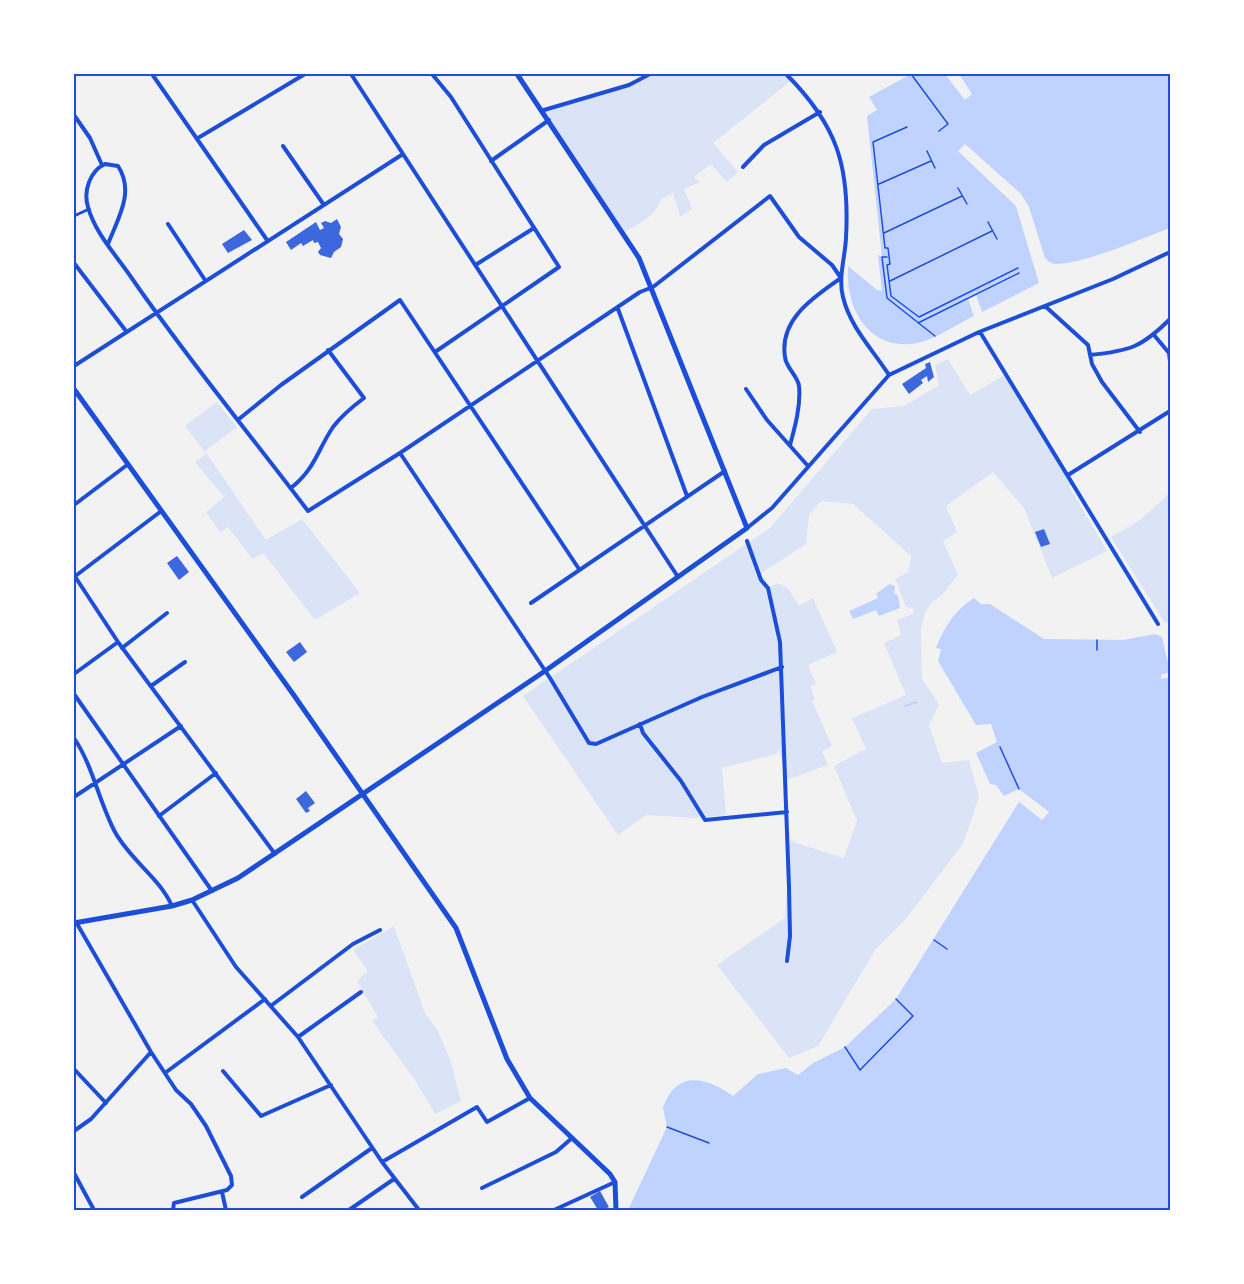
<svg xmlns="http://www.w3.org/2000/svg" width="1244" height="1284" viewBox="0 0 1244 1284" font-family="'Exo 2',sans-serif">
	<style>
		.green { fill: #dbe4f7 }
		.water { fill: #bfd3fe }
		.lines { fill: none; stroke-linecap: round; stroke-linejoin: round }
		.stream { stroke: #bfd3fe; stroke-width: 2 }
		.building { fill: #3d67dc }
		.path { stroke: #1d4ed8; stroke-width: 1.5 }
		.pedestrian { stroke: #1d4ed8; stroke-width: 3 }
		.minor { stroke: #1d4ed8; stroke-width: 4 }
		.tertiary { stroke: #1d4ed8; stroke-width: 5 }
		.neatline { fill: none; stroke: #1d4ed8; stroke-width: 2 }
	</style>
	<rect width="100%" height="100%" fill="#f2f2f2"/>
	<!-- green -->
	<path class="green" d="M650,74H786L792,80L713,143L738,172L727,182L711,164L694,177L700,182L684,189L692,209L680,217L673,193L661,199C654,217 641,223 624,232L544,110L629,85Z
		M948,359L970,395L1006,374L1073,484L1069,486L1107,551L1052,578L1024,508L993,472L946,506L957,532L943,541L958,575L941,596L931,603L925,613L921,630L922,679L939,704L929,726L942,763L969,760L979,797L963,844L904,921L875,950L818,1046L789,1058L717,965L785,918L790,841L844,858L857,821L834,766L866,749L852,718L906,695L884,643L901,635L897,620L913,614V608L906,607L895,579L908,572L911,556L853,504L821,501L809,515L806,544L760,574L768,588L777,583L788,588L799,606L813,598L837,652L808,665L816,684L810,686L815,700L812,701L832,746L822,751L828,765L786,780L779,749L776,754L722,768L726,815L695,818L646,815L618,835L523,696L770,528L872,409L904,406L939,385L935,365Z
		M217,402L237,427L205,451L266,540L302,519L360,593L315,620L263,553L252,559L228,527L220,532L206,512L224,497L195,462L206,454L185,426Z
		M1170,493V622L1165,623L1111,537L1140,520Z
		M394,926L425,1013L438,1031L451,1062L461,1101L435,1114L415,1080L372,1021L378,1017L357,981L368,971L353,950Z"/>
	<!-- water -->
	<path class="water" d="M911,74H945L965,100L972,94L959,74H1170V228C1137,240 1093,261 1057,264C1052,264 1049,262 1045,258L1029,207L1021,194L965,144L958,151L1016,206L1039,283L982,312L976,295L968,299L974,316C955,325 932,342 911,344C865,348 845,304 848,266L877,290L882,291L878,255L882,256L867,116L877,110L869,97Z
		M889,584L895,586L894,593L898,596L900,608L879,616L876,610L853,619L849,611L878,598L876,594Z
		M974,598L981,604H990L1044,639L1123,640L1155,634L1162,637L1170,672L1161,675V679L1170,677V1210H628L667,1127L663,1108C676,1069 707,1077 733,1096L758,1074L786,1068L798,1075L813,1063L845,1047L896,999L1019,802L1042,820L1049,812L1019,789L1004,796L996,785L990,784L976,753L997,742L991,724L976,725L938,661L941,649L936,648C945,626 954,611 974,598Z"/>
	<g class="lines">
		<!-- stream -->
		<path class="stream" d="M905,706L917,702"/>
	</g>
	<!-- building -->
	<path class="building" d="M337,219L341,227L339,234L343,239L341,247L334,252L331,258L320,255L318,252L321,248L318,242L314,243L313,240L303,246L301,243L291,250L286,242L316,222L320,230L324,228L321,223L325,221L331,223Z
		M244,230L252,240L228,253L222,244Z
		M930,362L934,377L928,382L927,376L921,380L923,383L909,394L902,384L926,368L925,364Z
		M1044,529L1050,544L1041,547L1035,532Z
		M177,556L189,572L179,580L167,563Z
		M300,642L307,652L294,662L286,652Z
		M306,791L315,803L308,808L310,811L306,813L296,799Z
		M600,1191L609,1207L603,1210H598L590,1197Z"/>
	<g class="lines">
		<!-- path -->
		<path class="path" d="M911,74L948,124L939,131
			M907,127L873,142L885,248H888L890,264L887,265L891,296L919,317L1018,268
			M927,151L935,168
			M879,184L931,161
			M958,188L967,204
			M988,222L997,239
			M884,233L962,196
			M887,257H882L887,298L935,336
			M890,281L992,231
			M918,323L1019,273
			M1097,650V640
			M1000,747L1019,789
			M934,940L947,949
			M845,1047L860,1070L913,1016L896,999
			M667,1127L709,1143"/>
		<!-- pedestrian -->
		<path class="pedestrian" d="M74,216L89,209"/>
		<!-- minor -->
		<path class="minor" d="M152,74L267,240
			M351,74L678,577
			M432,74L451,97L559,267L435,352
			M786,74C837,125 850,166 846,238C845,258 838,278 843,297C850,327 873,350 889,375
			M544,110L629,85L650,74
			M74,115L90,138L102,165
			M198,138L305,74
			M283,146L324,205
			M491,161L549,120
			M743,167L764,145L820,112
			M168,224L205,280
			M108,244C118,218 135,192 118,166L105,164C90,171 83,191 88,207C95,233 116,255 131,277C186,357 249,433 308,511L400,453L640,292L653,287L770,196L799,237L832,265L841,278C814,297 779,319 785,357C786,368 798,376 799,386C801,405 795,427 790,445
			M74,263L126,331
			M477,264L534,228
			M1045,306L1088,345L1092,364L1102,382L1140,432
			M618,309L687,496
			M980,332L1158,624
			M1154,335L1169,353L1170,361
			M1090,355C1130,351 1142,347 1170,319
			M74,366L403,154
			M746,389L767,420L808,466
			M239,419L281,385L400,300L579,569
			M400,453L550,678L589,743L596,744L702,697L782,667
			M1068,475L1170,411
			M291,488C315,469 317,451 333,427C342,415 352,407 364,398L328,350
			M74,505L127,465
			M747,528L772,508L889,375L979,332L1113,279L1170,252
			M747,541L761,580L768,588L780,642L789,887L790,936L787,961
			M74,575L118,642L275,854
			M74,577L160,512
			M531,603L725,471
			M122,648L167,613
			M74,674L118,642
			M151,686L185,662
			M74,694L212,891
			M640,724L643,733L681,781L705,820L787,812
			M74,738C93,766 99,802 115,832C131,861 159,877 172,906
			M74,797L181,726
			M159,816L216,773
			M192,900L236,967L298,1037L382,1162L419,1210
			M76,922L151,1052L176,1090L191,1104L206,1126L231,1176L232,1185L227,1190L174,1203L173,1210
			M272,1005L353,944L380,930
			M298,1037L361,992
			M74,1069L106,1103
			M223,1071L261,1116L331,1085
			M165,1073L265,999
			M74,1131L91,1119L151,1052
			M382,1162L477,1107L487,1122L530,1098
			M74,1173L94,1210
			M482,1188L556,1152L572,1138
			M222,1192L226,1210
			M302,1197L372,1148
			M349,1210L394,1179
			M554,1210L615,1182"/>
		<!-- tertiary -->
		<path class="tertiary" d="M74,389L293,694L456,928L507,1059L530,1098L610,1174L615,1182L616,1210
			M74,923L172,906L192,900L238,878L545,671L747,528L639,258L517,74"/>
	</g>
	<!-- border -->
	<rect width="1244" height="1284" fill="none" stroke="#ffffff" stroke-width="150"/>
	<rect x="75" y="75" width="1094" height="1134" class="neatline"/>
</svg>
